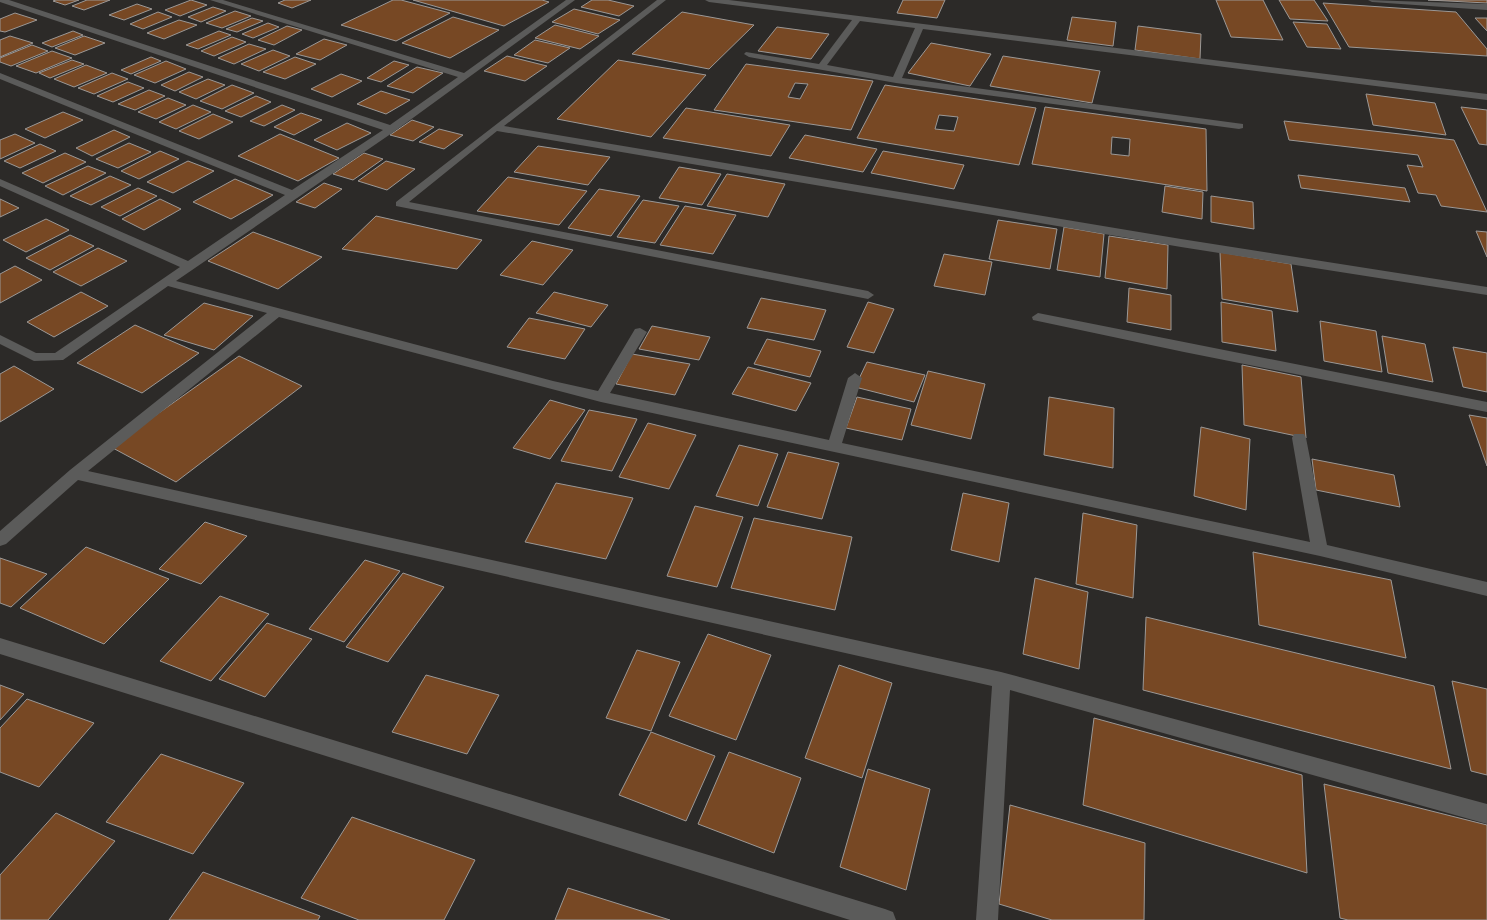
<svg xmlns="http://www.w3.org/2000/svg" width="1487" height="920" viewBox="0 0 1487 920" font-family="'Space Grotesk',sans-serif">
	<style>
		.building { fill: #774824; stroke: #9b9896; fill-rule: evenodd }
		.lines { fill: none; stroke-linecap: round; stroke-linejoin: round }
		.minor { fill: #5b5b5a; fill-rule: evenodd }
	</style>
	<rect width="100%" height="100%" fill="#2c2a28"/>
	<!-- building -->
	<path class="building" d="M56,0H79L65,5L53,1Z
		M87,0H110L84,10L72,6Z
		M191,0L207,5L180,16L165,10Z
		M285,0H311L292,8L278,3Z
		M393,0H401L450,13L396,41L341,25Z
		M413,0H542L549,2L504,26Z
		M592,0H608L634,6L619,16L581,7Z
		M903,0H945L937,18L897,13Z
		M1216,0H1263L1283,40L1231,37Z
		M1279,0H1314L1328,21L1290,19Z
		M1428,0H1487V3Z
		M1323,3L1456,12L1487,49V56L1349,47Z
		M137,4L152,9L124,20L109,15Z
		M213,7L226,11L201,22L188,17Z
		M574,9L620,20L598,34L552,22Z
		M235,11L251,16L222,28L206,23Z
		M158,12L172,17L143,29L130,24Z
		M682,12L754,25L709,69L632,54Z
		M15,13L37,20L5,32L0,31V19Z
		M453,17L499,30L450,58L402,43Z
		M1072,17L1116,22L1113,46L1067,40Z
		M252,18L263,21L237,32L226,29Z
		M1475,18H1487V31Z
		M179,20L197,25L164,39L147,33Z
		M1293,22L1327,24L1341,49L1307,47Z
		M268,23L279,27L253,38L242,34Z
		M555,25L599,36L580,49L535,38Z
		M287,26L302,30L274,45L258,40Z
		M1138,26L1201,34L1200,59L1135,50Z
		M777,27L829,34L811,59L758,51Z
		M73,31L83,35L52,47L42,43Z
		M219,31L231,35L198,49L186,45Z
		M10,36L33,43L0,57V40Z
		M84,36L105,43L75,55L55,48Z
		M232,37L246,42L214,56L201,51Z
		M324,39L347,45L320,60L296,54Z
		M535,40L570,48L548,63L514,55Z
		M931,43L991,54L970,86L908,73Z
		M249,44L266,49L234,64L218,58Z
		M32,45L48,51L11,66L0,62V58Z
		M273,50L290,56L259,71L241,64Z
		M52,51L72,58L36,73L16,66Z
		M507,56L547,66L525,81L484,71Z
		M1003,56L1100,71L1092,103L990,86Z
		M151,57L161,61L131,74L121,70Z
		M295,57L316,64L285,79L263,72Z
		M72,60L84,64L50,78L39,73Z
		M618,60L706,75L651,137L557,119Z
		M166,61L186,69L155,83L134,75Z
		M394,61L409,65L381,82L367,78Z
		M746,64L873,81L851,130L714,110Z
		M86,65L107,73L74,87L54,79Z
		M417,67L443,73L413,93L387,86Z
		M189,72L203,77L175,91L161,85Z
		M112,73L128,79L94,94L78,88Z
		M341,74L362,81L332,97L311,89Z
		M208,79L225,85L196,99L179,92Z
		M128,82L144,88L113,102L97,96Z
		M795,83L808,84L800,99L788,97Z
		M232,85L254,93L222,109L200,101Z
		M885,85L1036,108L1019,165L857,138ZM939,115L958,117L954,131L935,129Z
		M149,90L165,96L135,110L118,104Z
		M381,91L410,100L386,114L357,104Z
		M1366,94L1435,103L1446,135L1373,125Z
		M256,96L271,102L241,117L225,111Z
		M168,98L186,105L156,119L138,112Z
		M193,105L211,112L176,129L159,122Z
		M282,105L295,110L264,126L250,121Z
		M1045,107L1206,129L1207,191L1032,164ZM1112,137L1130,139L1129,156L1111,154Z
		M1461,107L1487,110V145L1479,144Z
		M686,108L790,125L771,156L663,138Z
		M63,112L83,120L45,138L25,129Z
		M301,113L322,120L294,135L274,127Z
		M213,114L233,122L199,139L179,131Z
		M412,120L434,127L413,141L390,135Z
		M1284,121L1454,140L1487,212L1441,206L1436,195L1418,193L1407,165L1423,167L1418,155L1289,140Z
		M347,123L371,133L337,150L314,140Z
		M439,129L463,135L444,149L419,142Z
		M114,130L130,137L92,156L76,148Z
		M15,134L35,143L0,159V140Z
		M280,134L339,158L298,181L238,156Z
		M805,135L877,149L863,172L789,158Z
		M129,143L151,152L118,168L96,159Z
		M40,144L56,151L20,168L4,161Z
		M538,146L610,157L588,185L514,172Z
		M160,151L179,159L139,179L121,171Z
		M883,151L964,165L954,189L871,173Z
		M65,153L86,162L43,183L22,173Z
		M364,153L383,159L353,180L333,174Z
		M188,161L214,171L173,193L147,182Z
		M386,161L415,169L387,190L358,181Z
		M88,166L106,173L63,195L45,186Z
		M679,167L721,174L702,205L659,198Z
		M727,174L785,184L768,217L707,206Z
		M1298,175L1405,188L1410,202L1301,188Z
		M110,176L131,185L91,205L70,196Z
		M508,177L587,191L559,225L477,211Z
		M235,179L273,195L231,219L193,202Z
		M324,183L342,189L315,208L296,202Z
		M1165,186L1203,192L1202,219L1162,212Z
		M138,188L157,196L120,216L101,207Z
		M599,189L640,196L611,236L568,228Z
		M1211,196L1253,202L1254,229L1211,222Z
		M0,199L19,208L0,217Z
		M160,199L181,209L144,230L122,219Z
		M643,200L679,206L655,243L617,237Z
		M685,206L736,215L713,254L660,245Z
		M376,216L482,240L457,269L342,249Z
		M46,219L69,230L26,252L3,240Z
		M998,220L1057,229L1050,269L989,259Z
		M1064,227L1104,234L1100,277L1057,270Z
		M1476,231L1487,232V257Z
		M253,232L322,257L278,289L208,261Z
		M70,235L94,246L50,270L26,258Z
		M1109,236L1168,245L1167,289L1105,278Z
		M532,241L573,250L543,285L500,275Z
		M98,248L127,261L81,286L53,272Z
		M1220,252L1291,264L1298,312L1222,299Z
		M944,254L992,262L985,295L934,286Z
		M15,266L42,280L0,303V274Z
		M1129,288L1171,295V330L1127,322Z
		M81,292L108,306L54,337L27,322Z
		M554,292L608,305L591,327L536,313Z
		M761,298L826,310L814,340L747,328Z
		M868,302L894,309L874,353L847,347Z
		M1221,302L1272,311L1276,351L1222,342Z
		M204,303L253,316L214,350L164,335Z
		M529,318L585,329L565,359L507,347Z
		M1320,321L1376,331L1382,372L1324,361Z
		M135,325L199,353L142,393L77,363Z
		M652,326L710,337L699,360L639,349Z
		M1382,336L1425,344L1433,382L1388,373Z
		M767,339L821,351L810,377L754,364Z
		M1453,347L1487,353V392L1463,387Z
		M632,354L690,364L675,395L616,384Z
		M239,356L302,386L176,482L111,447Z
		M867,362L925,375L914,402L855,387Z
		M1242,365L1301,377L1306,438L1244,425Z
		M14,366L54,389L0,422V374Z
		M748,367L811,383L796,411L732,394Z
		M928,371L985,384L971,439L911,425Z
		M857,397L911,409L902,440L846,428Z
		M1049,397L1114,408L1113,468L1044,455Z
		M550,400L585,410L550,459L513,448Z
		M589,410L637,419L612,471L561,461Z
		M1469,415L1487,418V466Z
		M648,423L696,435L669,489L619,477Z
		M1201,427L1250,439L1246,510L1194,496Z
		M739,445L778,454L758,506L716,496Z
		M788,452L839,463L822,519L767,507Z
		M1312,459L1394,475L1400,507L1316,490Z
		M556,483L633,498L606,559L525,542Z
		M963,493L1009,503L999,562L951,550Z
		M695,506L743,517L717,587L667,576Z
		M1083,513L1137,525L1133,598L1076,584Z
		M754,518L852,537L835,610L731,588Z
		M205,522L247,536L201,584L159,569Z
		M86,547L169,579L104,644L20,608Z
		M1253,552L1391,580L1406,658L1259,625Z
		M0,558L47,574L11,607L0,603Z
		M365,560L400,571L344,642L309,629Z
		M403,573L444,587L388,662L346,647Z
		M1035,578L1088,592L1079,669L1023,654Z
		M220,596L269,614L211,681L160,661Z
		M1146,617L1434,686L1451,769L1143,690Z
		M267,623L312,639L265,697L219,679Z
		M708,634L771,655L736,740L669,716Z
		M637,650L680,662L651,731L606,718Z
		M839,665L892,683L862,778L805,758Z
		M426,675L499,695L467,754L392,732Z
		M1452,681L1487,689V775L1471,771Z
		M0,685L24,694L0,720Z
		M27,699L94,723L39,787L0,772V728Z
		M1094,718L1302,775L1307,873L1083,805Z
		M651,732L715,756L686,821L619,795Z
		M729,752L801,778L774,853L698,824Z
		M161,754L244,783L193,854L106,822Z
		M868,769L930,789L906,890L840,867Z
		M1324,784L1487,825V920H1348L1340,918Z
		M1010,805L1145,843L1144,920H1052L999,904Z
		M56,813L115,841L48,920H0V875Z
		M352,817L475,860L444,920H359L301,898Z
		M203,872L320,916L318,920H169Z
		M568,888L670,920H555Z"/>
	<g class="lines">
		<!-- minor -->
		<path class="minor" d="M0,0H9L390,125L458,77L210,0H223L464,73L566,0H575L395,131L176,281L553,381L598,391L635,329L640,328L647,332L610,393L829,440L848,378L855,373L862,378L842,443L1310,542L1292,438L1294,434H1304L1306,438L1327,545L1487,582V596L1320,556L601,402L279,317L88,471L1001,672L1487,804V824L1010,690L998,920H976L992,686L78,480L6,544L0,546V531L70,470L267,313L168,286L63,360L34,361L0,344V335L36,353H55L180,267L0,186V179L188,261L285,195L0,79V73L292,190L383,130L0,2Z
			M657,0H666L504,126L1181,239L1487,287V295L1181,247L497,131L409,202L868,291L874,295L868,299L396,206V202Z
			M705,0H729L1487,94V100L923,29L902,78L1243,124V128L1239,129L896,83L749,57L744,54L746,52L819,64L852,20L709,2ZM860,21L915,28L893,77L827,65Z
			M1368,0L1487,4V10L1372,2Z
			M1038,313L1487,402V412L1184,352L1033,320L1032,317Z
			M0,638L885,909L893,912L896,920H850L0,654Z"/>
	</g>
</svg>
